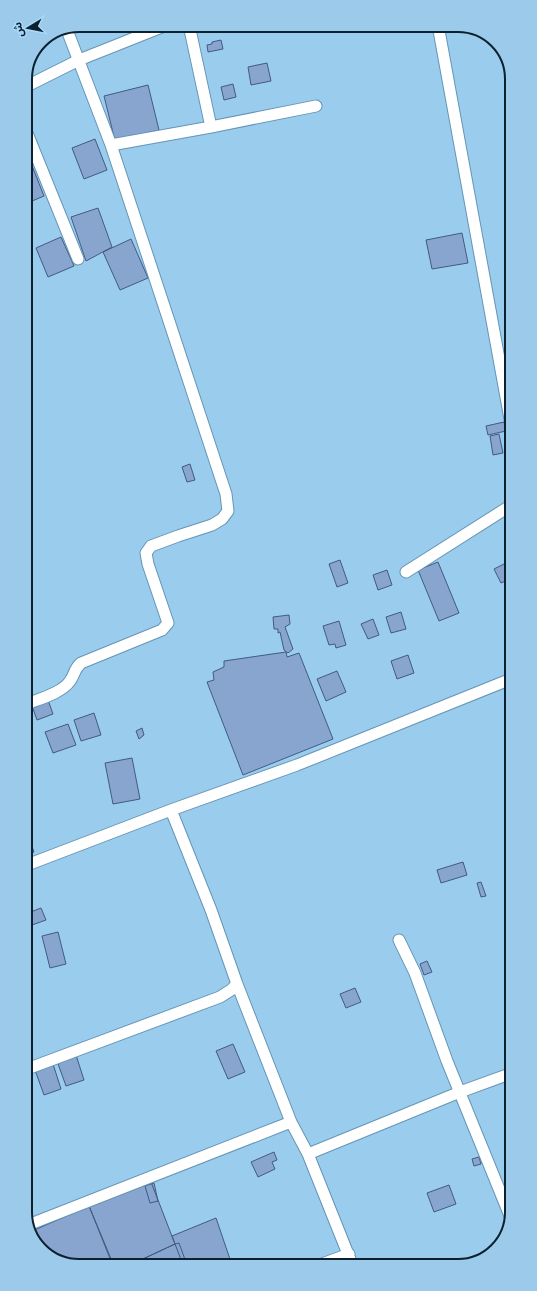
<svg xmlns="http://www.w3.org/2000/svg" width="537" height="1291" viewBox="0 0 537 1291" font-family="'Golos Text','Noto Sans Arabic',sans-serif">
	<style>
		.building { fill: #88a5cf; stroke: #415b82 }
		.lines { fill: none; stroke-linecap: round; stroke-linejoin: round }
		.minor-casing { stroke: #6595b5; stroke-width: 13 }
		.minor { stroke: #fff; stroke-width: 11 }
		.rim { fill: none; stroke: #0c202d; stroke-width: 2 }
	</style>
	<rect width="100%" height="100%" fill="#9acced"/>
	<!-- building -->
	<path class="building" d="M221,40L223,49L208,52L207,45L212,44V42Z
		M267,63L271,81L251,85L248,67Z
		M233,84L236,97L224,100L221,87Z
		M148,85L159,130L115,141L104,96Z
		M95,139L107,170L84,179L72,148Z
		M29,158L44,196L25,204V160Z
		M98,208L112,247L86,261L71,217Z
		M462,233L468,263L432,269L426,240Z
		M61,237L74,266L48,277L36,248Z
		M131,239L148,278L120,290L103,252Z
		M504,422L506,431L488,435L486,426Z
		M499,434L503,453L493,455L490,436Z
		M190,464L195,480L187,482L182,467Z
		M340,560L348,583L337,587L329,564Z
		M510,561V579L501,583L494,569Z
		M438,562L459,613L439,621L418,570Z
		M387,570L392,585L378,590L373,575Z
		M401,612L406,629L391,633L386,617Z
		M289,615L290,624L285,627L293,649L288,653L284,650L280,632L278,633V629H274L273,617Z
		M373,619L379,635L368,639L361,624Z
		M339,621L346,645L336,648L335,644L329,645L323,626Z
		M286,652L287,657L299,653L333,739L243,775L207,682L214,680L213,672L224,667V661Z
		M408,655L414,673L397,679L391,661Z
		M337,671L346,692L326,701L317,679Z
		M48,700L53,714L37,720L32,706Z
		M94,713L101,735L81,741L74,720Z
		M68,724L76,745L53,753L45,732Z
		M142,728L144,735L139,739L136,731Z
		M132,758L140,799L113,804L105,763Z
		M27,833L34,852L27,855Z
		M463,862L467,875L441,883L437,870Z
		M481,882L486,896L481,897L477,883Z
		M41,908L46,920L32,925L28,913Z
		M58,932L66,964L50,968L42,936Z
		M427,961L432,972L424,975L420,964Z
		M355,988L361,1002L346,1008L340,994Z
		M233,1044L245,1072L228,1079L216,1051Z
		M76,1055L84,1080L66,1086L57,1061Z
		M53,1064L61,1089L44,1095L35,1070Z
		M274,1152L277,1160L272,1162L275,1169L258,1177L251,1162Z
		M479,1157L481,1164L474,1166L472,1159Z
		M151,1182L175,1244L130,1265L114,1266L89,1206Z
		M154,1183L158,1201L150,1203L145,1186Z
		M449,1185L456,1204L434,1212L427,1193Z
		M89,1206L113,1266H76L46,1255L30,1232Z
		M216,1218L232,1265H183L172,1236Z
		M179,1243L187,1265H130L175,1244Z"/>
	<g class="lines">
		<!-- minor casing -->
		<g class="minor-casing">
			<path id="minor" d="M189,25L211,127
				M438,25L510,419
				M25,87L79,60L167,25
				M25,128L78,259
				M111,145L211,127L316,106
				M406,572L510,506
				M27,704C39,699 62,693 70,681C75,674 74,669 81,663L162,630L168,623L148,564L146,553L151,546L178,536L212,525L222,519L228,511L226,494L111,145L67,30
				M171,810L211,910L237,984L291,1122
				M27,865L171,810L297,765L511,679
				M399,940L415,973L447,1061L510,1216
				M27,1069L220,997L231,990L237,984
				M308,1154L460,1092L512,1073
				M28,1225L291,1122L308,1154L352,1264
				M322,1264L349,1254"/>
		</g>
		<!-- minor -->
		<use href="#minor" class="minor"/>
	</g>
	<!-- crop -->
	<path d="M0 0H537V1291H0ZM79 32H458A47 47 0 0 1 505 79V1212A47 47 0 0 1 458 1259H79A47 47 0 0 1 32 1212V79A47 47 0 0 1 79 32Z" fill="#9bcaeb" fill-rule="evenodd"/>
	<path class="rim" d="M79 32H458A47 47 0 0 1 505 79V1212A47 47 0 0 1 458 1259H79A47 47 0 0 1 32 1212V79A47 47 0 0 1 79 32Z"/>
	<!-- north arrow -->
	<g transform="translate(28 28) rotate(260)" stroke="#a7d9fb" stroke-width="3" paint-order="stroke">
	<path d="M0-3L7 15L0 10L-7 15Z" fill="#0c202d"/>
	<text y="-6" font-size="11" font-weight="bold" text-anchor="middle" fill="#0c202d">ش</text>
	</g>
</svg>
